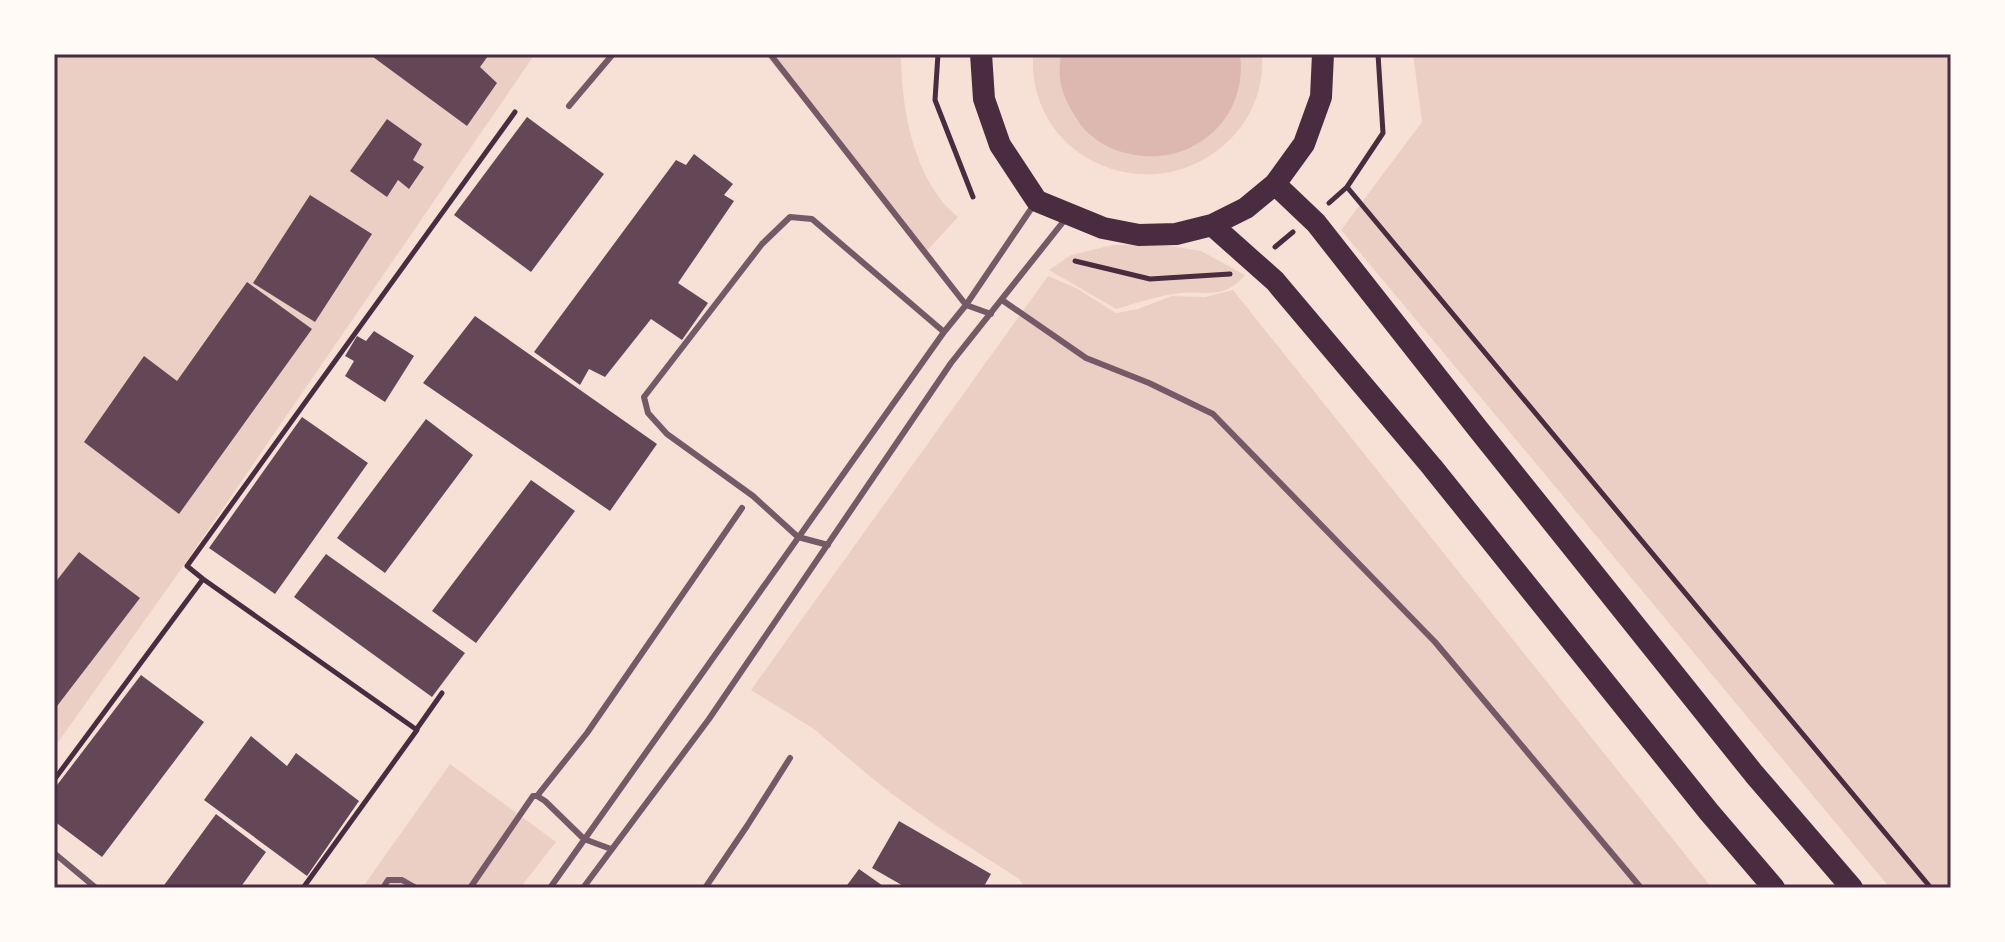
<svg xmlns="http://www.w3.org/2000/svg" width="2005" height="942" viewBox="0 0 2005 942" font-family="Mulish,sans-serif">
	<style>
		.green { fill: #ebcfc5 }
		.water { fill: #dcb8b0 }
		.building { fill: #644757 }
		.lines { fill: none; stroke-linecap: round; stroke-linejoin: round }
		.path { stroke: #4a2c40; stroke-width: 5 }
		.service { stroke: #755966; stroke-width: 6 }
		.trunk { stroke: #4a2c40; stroke-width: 22 }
		.neatline { fill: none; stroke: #4a2c40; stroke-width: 3 }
	</style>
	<rect width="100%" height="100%" fill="#f7e1d7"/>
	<!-- green -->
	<path class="green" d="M54,54H535L184,565L54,748Z
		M765,54H901C901,108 914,182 958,217L926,252Z
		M1033,54H1262C1264,82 1255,112 1236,133C1163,216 1027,166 1033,54Z
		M1413,54H1951V888H1890L1341,230L1422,122Z
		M1159,244L1201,251L1245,275C1223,302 1201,289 1173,294C1154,297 1134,304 1116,309L1049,270L1071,255L1113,245Z
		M1048,276L1076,288L1116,313L1138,309L1172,296L1205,297L1233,290L1712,888H1025L1019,879L941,829L892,794L861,769L814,729L751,690Z
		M450,764L556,842L520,888H362Z"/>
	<!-- water -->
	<path class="water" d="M1061,54H1240C1249,120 1190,170 1126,153C1108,149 1092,139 1080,124C1071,110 1062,96 1060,79C1059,71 1060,62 1061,54Z"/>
	<!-- building -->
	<path class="building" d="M369,54H486L488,56L480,67L497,83L467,126Z
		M527,117L604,174L531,272L454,215Z
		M387,119L422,144L413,160L424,167L409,189L398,180L387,197L350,171Z
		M694,154L733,184L724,195L734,201L678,283L708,303L682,340L651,319L605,377L589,369L580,385L534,352L676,160L686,165Z
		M310,195L372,234L315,322L253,283Z
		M247,282L312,329L179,514L84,442L144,356L177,381Z
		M475,316L657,444L610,511L423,383Z
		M374,331L414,356L385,402L345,376L354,361L345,356L357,336L366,341Z
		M302,417L368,463L275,594L209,548Z
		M426,419L473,455L385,573L337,538Z
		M531,480L575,511L476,643L432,611Z
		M79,552L140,598L54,710V584Z
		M326,554L465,653L432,697L294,597Z
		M141,675L204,722L102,857L54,821V789Z
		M251,736L287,766L296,753L359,801L307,876L204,800Z
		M216,814L266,852L240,888H162Z
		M899,821L991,874L983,888H907L872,868Z
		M859,869L886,888H845Z"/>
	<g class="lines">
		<!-- path -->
		<path class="path" d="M938,54L935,100L973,197
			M1378,54L1383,133L1347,187L1931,888
			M1329,203L1347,187
			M1275,247L1293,232
			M1075,261L1150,279L1230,274
			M203,579L417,730L303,888
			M416,730L442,693
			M54,780L203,579L187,566L515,112"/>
		<!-- service -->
		<path class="service" d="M770,54L966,305L991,314
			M569,106L613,54
			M1002,300L1086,358L1149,383L1213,414L1435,642L1641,888
			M828,545L798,537L753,496L667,434L648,413L644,397L762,244L790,217L812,219L944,332
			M537,796L587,733L742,508
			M54,853L96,888
			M383,888L388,880H402L416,888
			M470,888L533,796H537L545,801L584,839L611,849
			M550,888L944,332L966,305L1033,206
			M583,888L709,719L951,363L1067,217
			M705,888L747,826L790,758"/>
		<!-- trunk -->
		<path class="trunk" d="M981,54L984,99L1000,145L1037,201L1103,228L1139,235L1176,234L1212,225L1246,208L1275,184L1304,144L1321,97L1323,54
			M1275,184L1316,223L1478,429L1754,774L1852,888
			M1212,225L1275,281L1432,467L1709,812L1774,888"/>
	</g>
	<!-- border -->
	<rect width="2005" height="942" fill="none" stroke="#fffaf5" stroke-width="112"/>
	<rect x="56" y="56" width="1893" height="830" class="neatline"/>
</svg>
